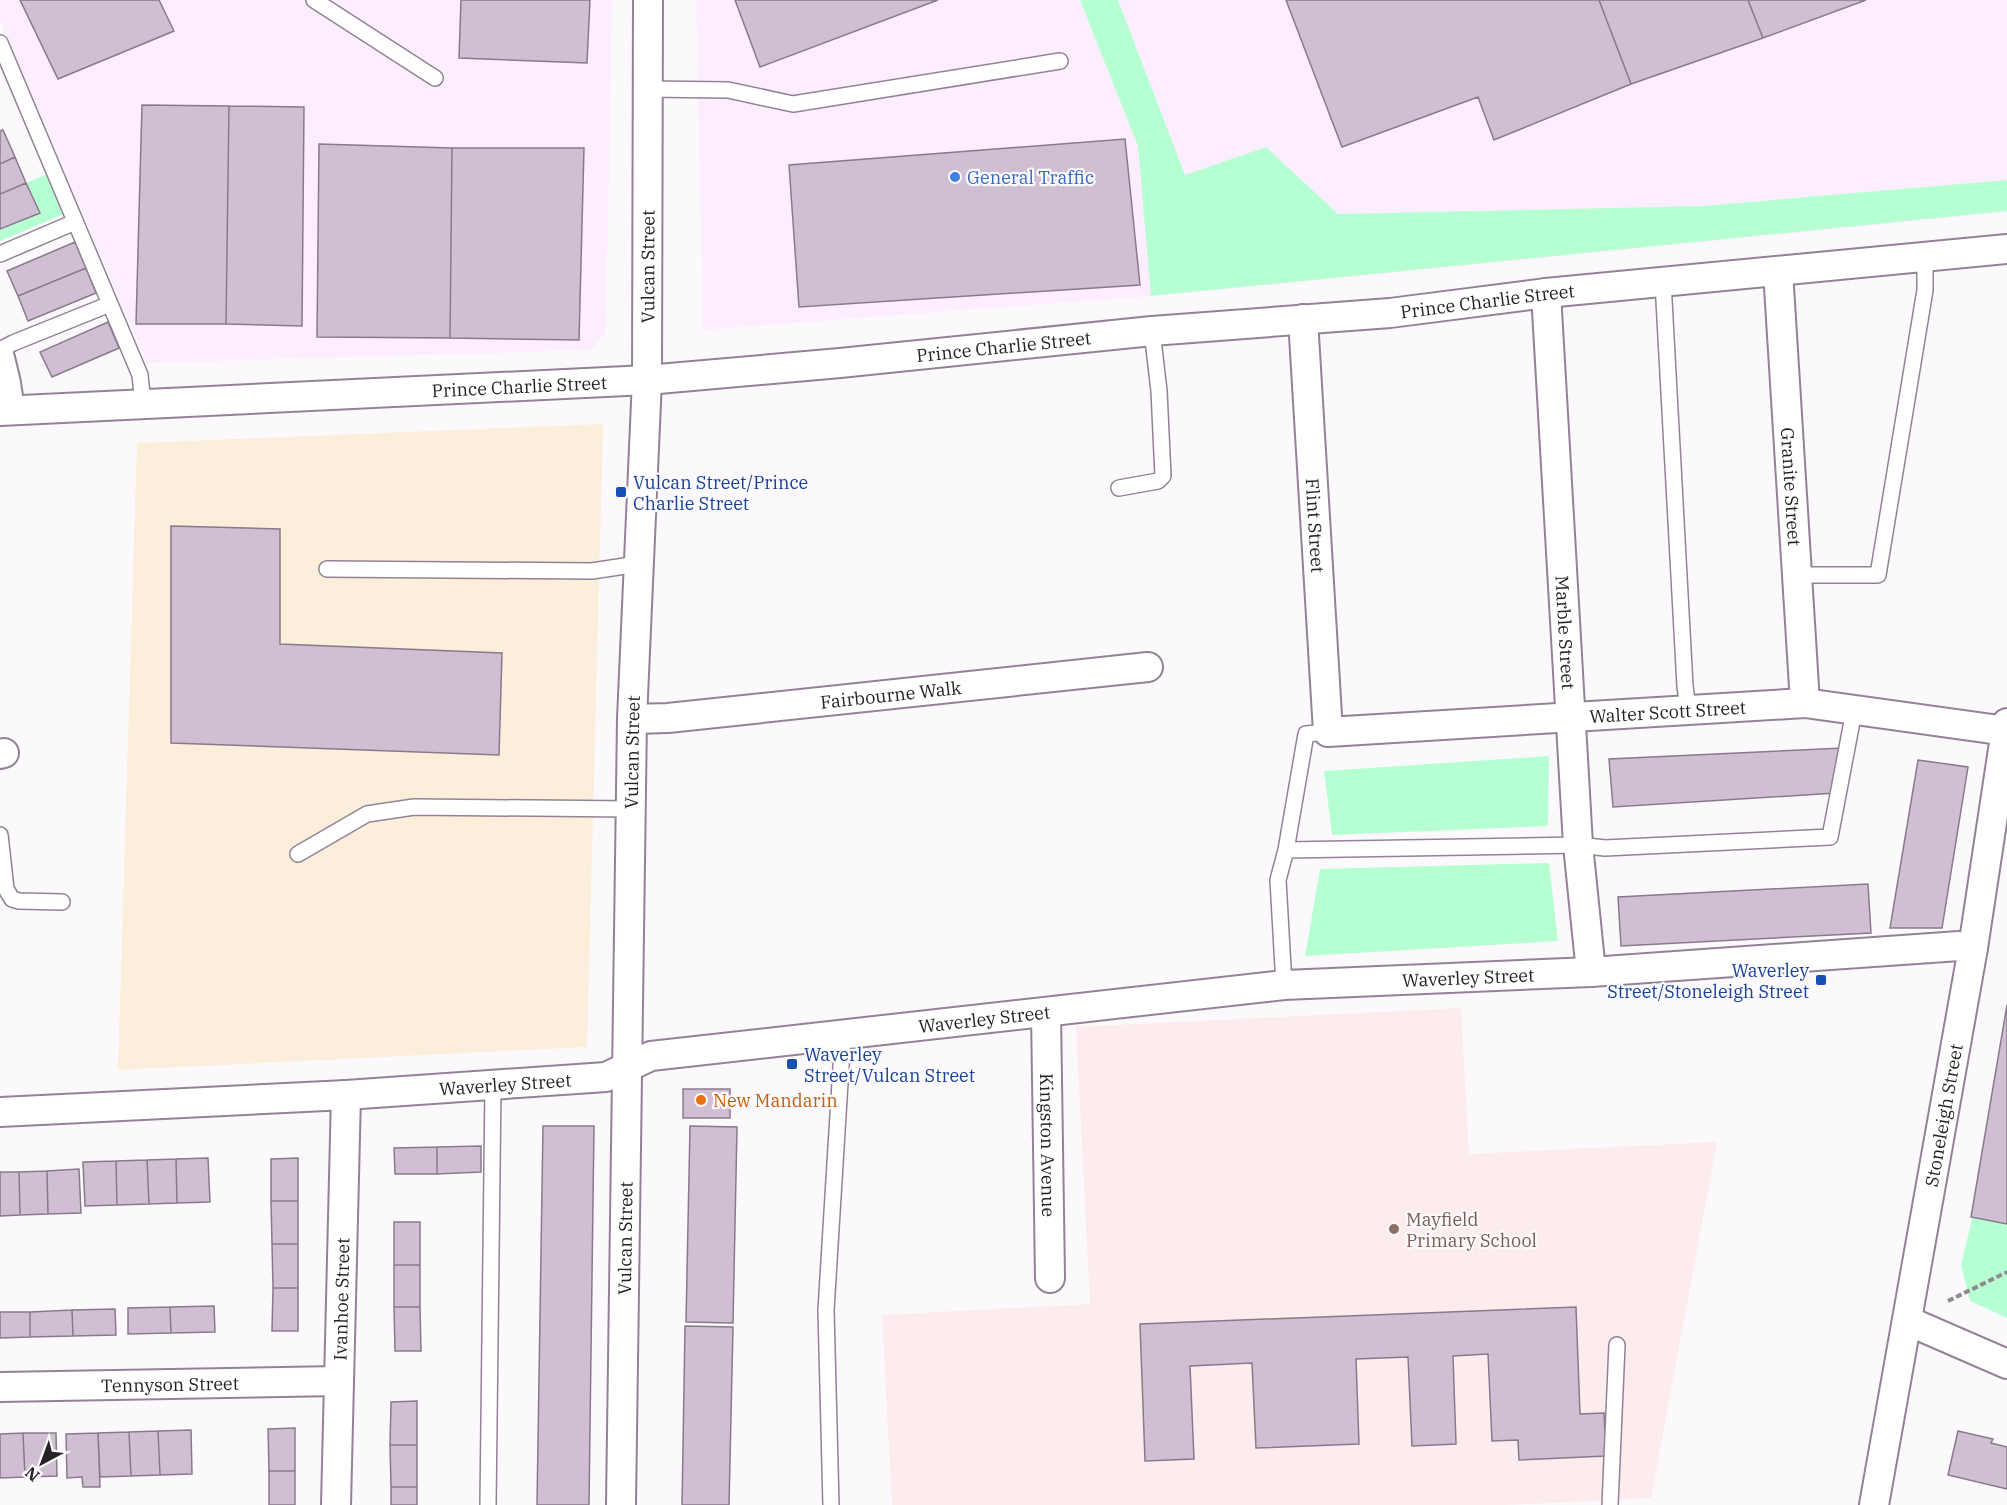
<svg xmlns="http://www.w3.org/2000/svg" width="2007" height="1505" viewBox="0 0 2007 1505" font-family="'IBM Plex Serif',serif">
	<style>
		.commercial { fill: #fbeeda }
		.built { fill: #fceefe }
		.education { fill: #fceced }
		.green { fill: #b5ffd3 }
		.building { fill: #d0bed3; stroke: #8a798d; stroke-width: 1.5 }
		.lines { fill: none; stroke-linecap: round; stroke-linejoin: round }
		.service-casing { stroke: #938296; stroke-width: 18 }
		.minor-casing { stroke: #938296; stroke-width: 32 }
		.path { stroke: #8f8a90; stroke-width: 4; stroke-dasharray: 6 3; stroke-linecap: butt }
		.service { stroke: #fff; stroke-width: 15 }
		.minor { stroke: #fff; stroke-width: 28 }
		.shop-dot { fill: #3f7fe0; stroke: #fcf9fd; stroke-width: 2 }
		.transit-dot { fill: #1a4fb4; stroke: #fcf9fd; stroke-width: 2 }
		.food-dot { fill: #e8710a; stroke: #fcf9fd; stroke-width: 2 }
		.education-dot { fill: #8d6e63; stroke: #fcf9fd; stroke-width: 2 }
		.labels { text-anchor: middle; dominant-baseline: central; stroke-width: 4.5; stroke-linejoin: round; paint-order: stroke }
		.shop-label { font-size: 18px; fill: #366cbe; stroke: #fcf9fd; text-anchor: start }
		.street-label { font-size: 18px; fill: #251f26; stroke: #fcf9fd }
		.transit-label { font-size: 18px; fill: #164399; stroke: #fcf9fd; text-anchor: start }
		.food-label { font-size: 18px; fill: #c56008; stroke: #fcf9fd; text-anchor: start }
		.education-label { font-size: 18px; fill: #785e54; stroke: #fcf9fd; text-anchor: start }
	</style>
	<rect width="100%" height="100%" fill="#fcf9fd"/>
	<!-- commercial -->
	<path class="commercial" d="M603,424L587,1047L118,1070L137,443Z"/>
	<!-- built -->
	<path class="built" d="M0,0H612L606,332L592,350L147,363L0,21Z
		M696,0H2007V212L1189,293L703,330Z"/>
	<!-- education -->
	<path class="education" d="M1461,1008L1469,1154L1717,1142L1651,1498L1506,1505H892L882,1315L1090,1304L1076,1027Z"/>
	<!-- green -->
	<path class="green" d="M1080,0H1118L1185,175L1266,147L1338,214L1703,206L2007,180V211L1151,296L1138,146Z
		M47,174L64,214L0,241V229L39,213L26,183Z
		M1549,756L1548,826L1332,835L1324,771Z
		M1549,863L1558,941L1305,956L1320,869Z
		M1974,1211L2007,1218V1318L1970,1301L1961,1265Z"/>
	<!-- building -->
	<path class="building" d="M20,0H159L174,31L58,79Z
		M461,0H590L587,63L459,58Z
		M735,0H938L760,67Z
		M1286,0H1599L1631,84L1494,140L1478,97L1342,147Z
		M1599,0H1748L1763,38L1631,84Z
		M1748,0H1866L1763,38Z
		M142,105L229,106L226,324H136Z
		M229,106L304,107L302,326L226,324Z
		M3,130L15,157L0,164V131Z
		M1125,139L1140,285L799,307L789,165Z
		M319,144L452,148L450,338L317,337Z
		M452,148H584L579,340L450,338Z
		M15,157L26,183L0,194V164Z
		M26,183L40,213L0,229V194Z
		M75,242L86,268L18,296L7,271Z
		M86,268L96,293L28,321L18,296Z
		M108,322L119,348L52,377L40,352Z
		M171,526L280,529V644L502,653L499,755L171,743Z
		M1843,748L1836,793L1613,807L1609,759Z
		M1918,760L1968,767L1942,928H1890Z
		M1868,884L1871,933L1621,946L1618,897Z
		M2007,1005V1224L1971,1217Z
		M683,1089H730V1118H683Z
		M543,1126H594L589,1505H537Z
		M690,1126L737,1127L733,1323L686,1322Z
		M481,1146V1172L437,1174V1147Z
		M437,1147V1174H395L394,1148Z
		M208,1158L210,1202L177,1203L176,1159Z
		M298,1158V1201H271V1159Z
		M176,1159L177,1203L149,1204L147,1160Z
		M147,1160L149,1204L117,1205L116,1161Z
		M116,1161L117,1205L85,1206L83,1162Z
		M79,1169L81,1213L48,1214L47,1171Z
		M47,1171L48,1214L20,1215L19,1172Z
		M0,1172H19L20,1215L0,1216Z
		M271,1201H298V1244H272Z
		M394,1222H420V1265H394Z
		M272,1244H298V1288H273Z
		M394,1265H420V1307H394Z
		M273,1288H298V1331H272Z
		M214,1306L215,1332L171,1333L170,1307Z
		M170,1307L171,1333L128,1334V1308Z
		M394,1307H420L421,1351H395Z
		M1576,1307L1580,1414L1604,1413L1606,1456L1519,1460L1518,1440L1492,1441L1488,1354L1453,1356L1456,1444L1412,1446L1408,1357L1356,1359L1359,1444L1256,1448L1252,1363L1190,1366L1194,1459L1145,1461L1140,1324Z
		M115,1309L116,1335L73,1336L72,1310Z
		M72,1310L73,1336L30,1337V1312Z
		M0,1312H30V1337L0,1338Z
		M685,1326L733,1327L729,1505H682Z
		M417,1401V1445H390L391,1402Z
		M295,1428V1471H269L268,1429Z
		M191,1430L192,1474L160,1475L158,1431Z
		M158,1431L160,1475L131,1476L129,1432Z
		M1958,1431L1993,1439L1991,1443L2007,1447V1489L1948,1475Z
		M129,1432L131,1476L100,1477L98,1433Z
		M23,1433L25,1477L0,1478V1434Z
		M23,1433H56L57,1476L25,1477Z
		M98,1433L100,1487H83L82,1477L67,1478L66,1434Z
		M390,1445H417V1487H391Z
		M269,1471H295V1505H269Z
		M391,1487H417V1505H391Z"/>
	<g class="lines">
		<!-- service casing -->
		<g class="service-casing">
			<path id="service" d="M314,0L435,78
				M0,43L140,375L143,404
				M647,89L728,90L793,104L1060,61
				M0,254L75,222
				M1663,282L1685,686L1688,709
				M0,350L13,343L110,304
				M1119,488L1158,481L1163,476L1159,391L1152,331
				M327,569L592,571L638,564
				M1796,575H1878L1925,290V258
				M0,835L6,889L12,899L19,901L62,902
				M1286,850L1578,845L1605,848L1830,837L1854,711
				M298,854L367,814L414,807L631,809
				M1284,985L1278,880L1286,850L1306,734L1328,732
				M488,1505L493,1085
				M831,1505L826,1310L843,1034
				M1610,1505L1617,1345"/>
		</g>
		<!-- minor casing -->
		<g class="minor-casing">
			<g id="minor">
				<path id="s1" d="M1778,271L1805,703"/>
				<path id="s2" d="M1546,293L1578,845L1591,972"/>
				<path id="s3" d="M1303,319L1328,732L1805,703L2006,731"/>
				<path d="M0,358L6,383L10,410"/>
				<path id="s4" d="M0,411L647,380L840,363L1152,331L1390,313L1546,293L2007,249"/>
				<path id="s5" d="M632,719L668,718L1148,667"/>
				<path d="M0,754L4,753"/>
				<path id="s6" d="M1046,1013L1050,1278"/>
				<path id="s7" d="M0,1112L346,1095L606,1077L651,1056L1284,985L1591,972L1959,946L1973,948"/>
				<path d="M1908,1321L2007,1364"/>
				<path id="s8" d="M0,1387L338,1381"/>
				<path id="s9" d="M336,1505L346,1095"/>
				<path id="s10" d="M621,1505L632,719L647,380L648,0"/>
				<path id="s11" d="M1874,1505L1973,948L2007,723"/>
			</g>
		</g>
		<!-- path -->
		<path class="path" d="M1948,1301L2007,1272"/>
		<!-- service -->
		<use href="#service" class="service"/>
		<!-- minor -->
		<use href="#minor" class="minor"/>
	</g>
	<!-- markers -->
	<circle class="shop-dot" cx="955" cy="177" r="6"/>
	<g class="transit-dot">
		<rect x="615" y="486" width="12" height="12" rx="3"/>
		<rect x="1815" y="974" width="12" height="12" rx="3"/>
		<rect x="786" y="1058" width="12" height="12" rx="3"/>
	</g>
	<circle class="food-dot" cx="701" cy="1100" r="6"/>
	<circle class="education-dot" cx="1394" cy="1229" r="6"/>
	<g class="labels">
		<!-- shop labels -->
		<g class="shop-label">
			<text x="967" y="177">General Traffic</text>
		</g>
		<!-- street labels -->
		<g class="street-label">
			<text stroke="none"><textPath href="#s10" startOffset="1239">Vulcan Street</textPath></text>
			<text stroke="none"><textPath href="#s4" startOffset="1492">Prince Charlie Street</textPath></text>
			<text stroke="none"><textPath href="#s4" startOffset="1006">Prince Charlie Street</textPath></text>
			<text stroke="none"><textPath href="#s4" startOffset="520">Prince Charlie Street</textPath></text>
			<text stroke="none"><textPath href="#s1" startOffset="216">Granite Street</textPath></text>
			<text stroke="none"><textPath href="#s3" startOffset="207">Flint Street</textPath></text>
			<text stroke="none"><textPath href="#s2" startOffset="340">Marble Street</textPath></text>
			<text stroke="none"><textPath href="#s5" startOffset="260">Fairbourne Walk</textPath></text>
			<text stroke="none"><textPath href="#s3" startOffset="754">Walter Scott Street</textPath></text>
			<text stroke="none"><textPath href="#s10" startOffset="753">Vulcan Street</textPath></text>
			<text stroke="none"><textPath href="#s7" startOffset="1478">Waverley Street</textPath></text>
			<text stroke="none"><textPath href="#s7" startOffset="992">Waverley Street</textPath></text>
			<text stroke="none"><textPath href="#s7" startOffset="506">Waverley Street</textPath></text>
			<text stroke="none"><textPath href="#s11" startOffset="396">Stoneleigh Street</textPath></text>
			<text stroke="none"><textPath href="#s6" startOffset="132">Kingston Avenue</textPath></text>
			<text stroke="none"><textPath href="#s10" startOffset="267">Vulcan Street</textPath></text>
			<text stroke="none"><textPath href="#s9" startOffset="206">Ivanhoe Street</textPath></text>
			<text stroke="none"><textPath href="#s8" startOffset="170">Tennyson Street</textPath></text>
		</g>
		<!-- transit labels -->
		<g class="transit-label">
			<text x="633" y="482">Vulcan Street/Prince<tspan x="633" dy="21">Charlie Street</tspan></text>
			<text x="1809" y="970" text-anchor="end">Waverley<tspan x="1809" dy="21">Street/Stoneleigh Street</tspan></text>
			<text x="804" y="1054">Waverley<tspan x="804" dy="21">Street/Vulcan Street</tspan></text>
		</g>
		<!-- food labels -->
		<g class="food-label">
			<text x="713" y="1100">New Mandarin</text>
		</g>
		<!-- education labels -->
		<g class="education-label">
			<text x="1406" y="1219">Mayfield<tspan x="1406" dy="21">Primary School</tspan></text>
		</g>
	</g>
	<!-- north arrow -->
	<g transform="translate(42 1463) rotate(221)" stroke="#fcf9fd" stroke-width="4.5" paint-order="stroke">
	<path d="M0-4.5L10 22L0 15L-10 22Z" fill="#251f26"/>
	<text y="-9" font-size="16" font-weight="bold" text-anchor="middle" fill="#251f26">N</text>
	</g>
</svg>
